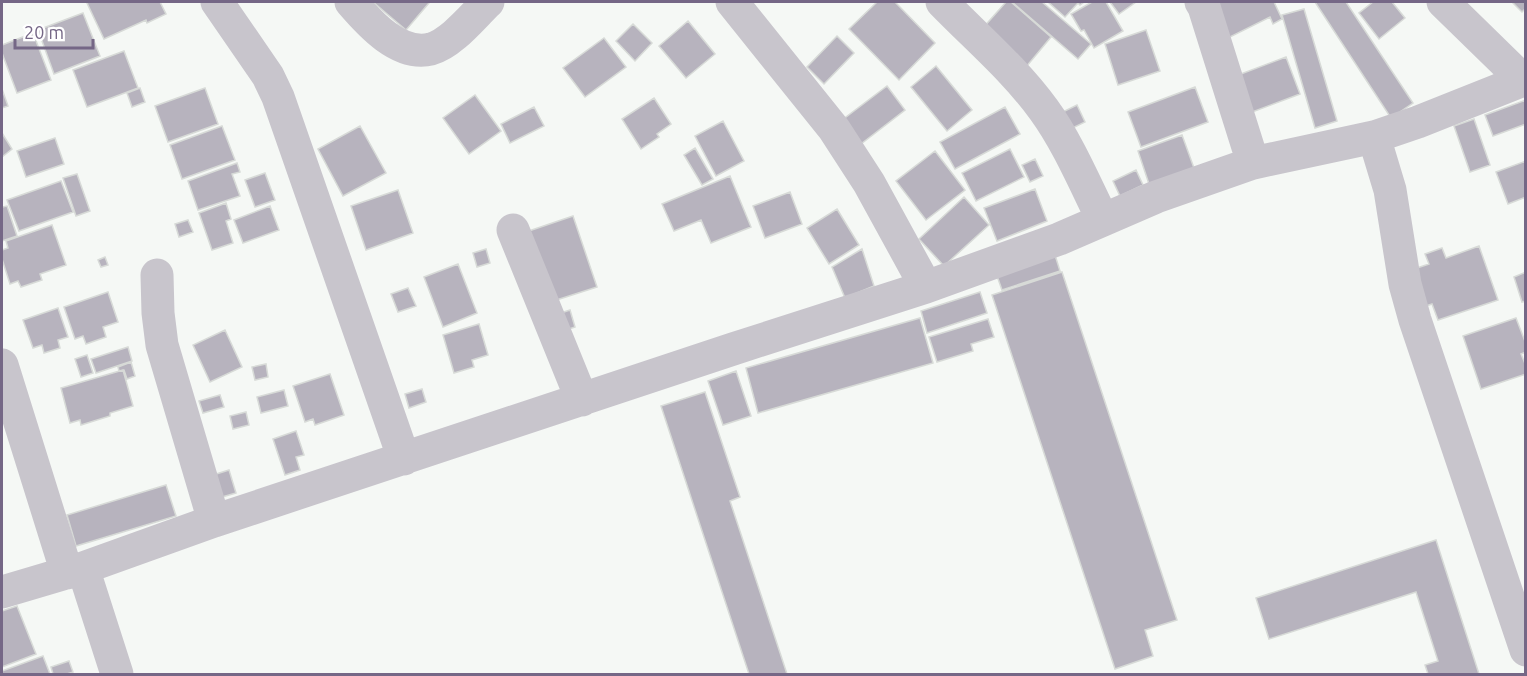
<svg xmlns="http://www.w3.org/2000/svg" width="1527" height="676" viewBox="0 0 1527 676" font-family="Ubuntu,sans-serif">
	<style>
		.building { fill: #b7b3be; stroke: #d7dad7; stroke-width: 1.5 }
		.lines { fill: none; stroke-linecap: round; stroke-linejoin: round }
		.minor { stroke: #c8c5cc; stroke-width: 33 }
	</style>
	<rect width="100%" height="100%" fill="#f5f8f5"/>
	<!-- building -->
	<path class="building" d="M89,2H160L166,14L147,23L146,20L104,39L87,3Z
		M373,2H427L429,3L406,30Z
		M877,2H895L935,43L899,80L849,29Z
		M1006,2H1011L1051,37L1026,67L982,29Z
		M1012,2H1042L1091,44L1078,59Z
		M1048,2H1084L1080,5L1078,3L1065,17Z
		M1092,2H1106L1123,31L1094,48L1084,30L1081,31L1071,14Z
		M1110,2H1136L1119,14Z
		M1213,2H1274L1282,19L1273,24L1270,17L1222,41Z
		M1315,2H1346L1413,103L1391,118Z
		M1373,2H1392L1405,18L1379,39L1359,13Z
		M1512,2H1526V8L1522,12Z
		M1304,9L1337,121L1315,128L1282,15Z
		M83,13L100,56L54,74L38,30Z
		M688,21L715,54L686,78L659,46Z
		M633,24L652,43L635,61L616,41Z
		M1146,30L1160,71L1118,85L1105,44Z
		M33,33L51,80L17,93L2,53V45Z
		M837,36L854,53L824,84L807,67Z
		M604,38L626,67L585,97L563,68Z
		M124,51L138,88L87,107L73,70Z
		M1286,57L1300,94L1239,117L1225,80Z
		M936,66L972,110L947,131L911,87Z
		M887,86L905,110L844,157L825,133Z
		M1195,87L1208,122L1141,147L1128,112Z
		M140,88L145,102L132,107L127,93Z
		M205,88L218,124L168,142L155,106Z
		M2,89L8,106L2,108Z
		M475,95L501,131L469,154L443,118Z
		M654,98L671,124L657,134L659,137L641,149L622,119Z
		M1526,100V124L1493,136L1485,115Z
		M1077,105L1085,122L1050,139L1042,122Z
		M534,107L544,126L510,143L501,124Z
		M1005,107L1020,134L955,169L940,142Z
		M1474,119L1490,165L1470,172L1454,126Z
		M723,121L744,161L716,176L695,136Z
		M222,126L235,160L182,179L170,145Z
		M360,126L386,173L343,196L318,149Z
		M2,133L12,149L2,157Z
		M1182,135L1194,168L1149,184L1138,151Z
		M55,138L64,164L26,177L17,151Z
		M695,148L713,179L702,185L684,155Z
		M1010,149L1024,177L976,201L962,173Z
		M935,151L965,190L926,220L896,181Z
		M1035,159L1043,176L1030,182L1022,165Z
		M1526,161V197L1508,204L1496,172Z
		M237,163L240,172L232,174L240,196L198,210L188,181Z
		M1136,170L1143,185L1120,196L1113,181Z
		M265,173L275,200L255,207L245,180Z
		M77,174L90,211L76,216L63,178Z
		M730,176L751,227L711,243L701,220L674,231L662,204Z
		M61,181L73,212L19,231L7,200Z
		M1035,189L1047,221L997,241L984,208Z
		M398,190L413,233L366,250L351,206Z
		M790,192L802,224L765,238L753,206Z
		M964,197L989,225L944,266L919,239Z
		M226,203L231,219L226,221L233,243L212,250L199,213Z
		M7,206L17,236L2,241V207Z
		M270,206L279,230L243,243L234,220Z
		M837,209L859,245L829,264L807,228Z
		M573,216L597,287L544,304L520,234Z
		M188,220L193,232L179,237L175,224Z
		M52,225L66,265L40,274L42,280L21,287L18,281L10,284L2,259V250L8,248L6,241Z
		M1479,246L1498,300L1438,320L1432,304L1417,309L1405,272L1429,264L1425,254L1442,248L1446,258Z
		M486,249L490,263L477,267L473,253Z
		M862,249L874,286L845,298L832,267Z
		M1055,255L1060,271L1002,290L996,273Z
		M105,257L108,265L101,267L98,260Z
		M458,264L477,313L443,327L424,277Z
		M1062,272L1177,620L1145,630L1153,656L1115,669L992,295Z
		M1526,272V301L1522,302L1514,277Z
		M408,288L416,306L398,312L391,294Z
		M108,292L118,322L103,327L106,337L86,344L83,336L75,339L64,307Z
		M980,292L987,313L927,333L921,311Z
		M58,308L68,337L58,340L60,348L44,353L42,345L33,348L23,320Z
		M570,310L575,327L548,336L543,319Z
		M920,318L933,363L758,413L746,368Z
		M1516,318L1526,344V352L1521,354L1526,366V374L1481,389L1463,336Z
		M988,319L994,337L971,344L973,351L937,362L929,337Z
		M479,324L488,355L472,360L474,367L454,373L443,335Z
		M225,330L242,367L210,382L193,345Z
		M128,347L132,361L96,373L91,359Z
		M87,355L93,373L81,377L75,359Z
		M131,362L135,376L127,379L124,370L119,371L118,367Z
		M266,364L268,377L255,380L252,367Z
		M123,370L133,406L110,413V416L81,425L80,420L70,423L61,388Z
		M736,371L751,416L723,425L708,381Z
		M330,374L344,415L315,425L313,419L305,422L293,386Z
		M422,389L426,402L409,408L405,394Z
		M284,390L288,406L261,413L257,397Z
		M705,392L740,497L730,501L787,674H749L661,406Z
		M220,395L224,407L203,413L199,401Z
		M246,412L249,425L233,429L230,416Z
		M296,431L304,455L296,457L300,470L285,475L273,439Z
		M229,470L236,493L201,503L194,481Z
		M166,485L176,516L76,546L67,515Z
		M1436,540L1479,674H1428L1425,665L1438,661L1416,592L1269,639L1256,598Z
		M17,606L36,654L2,667V611Z
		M43,656L50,674H2V671Z
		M69,661L73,672L67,674H53L51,667Z"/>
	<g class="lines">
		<!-- minor -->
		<path class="minor" d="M217,2L268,76L278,97L404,459
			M351,2C369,23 399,57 431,49C452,43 473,16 488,2
			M732,2L834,129L869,183L926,287
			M942,2C976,37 1015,70 1044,110C1068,143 1085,184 1103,220
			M1201,2L1204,7L1253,163
			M1443,2L1523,80
			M1374,137L1390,190L1405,284L1415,320L1526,650
			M513,230L582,400
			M157,275L158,313L162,345L214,521
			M2,365L67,573
			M83,568L117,674
			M2,592L83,568L214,521L733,349L926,287L1059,239L1156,197L1253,163L1374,137L1418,122L1526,79"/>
	</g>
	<!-- border -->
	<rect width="1527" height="676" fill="none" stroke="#756786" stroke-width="6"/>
	<!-- scale -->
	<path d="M15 39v9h78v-9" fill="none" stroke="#756786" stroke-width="3"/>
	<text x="24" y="39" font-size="18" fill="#756786" stroke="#ffffff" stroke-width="4.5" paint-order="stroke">20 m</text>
</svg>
